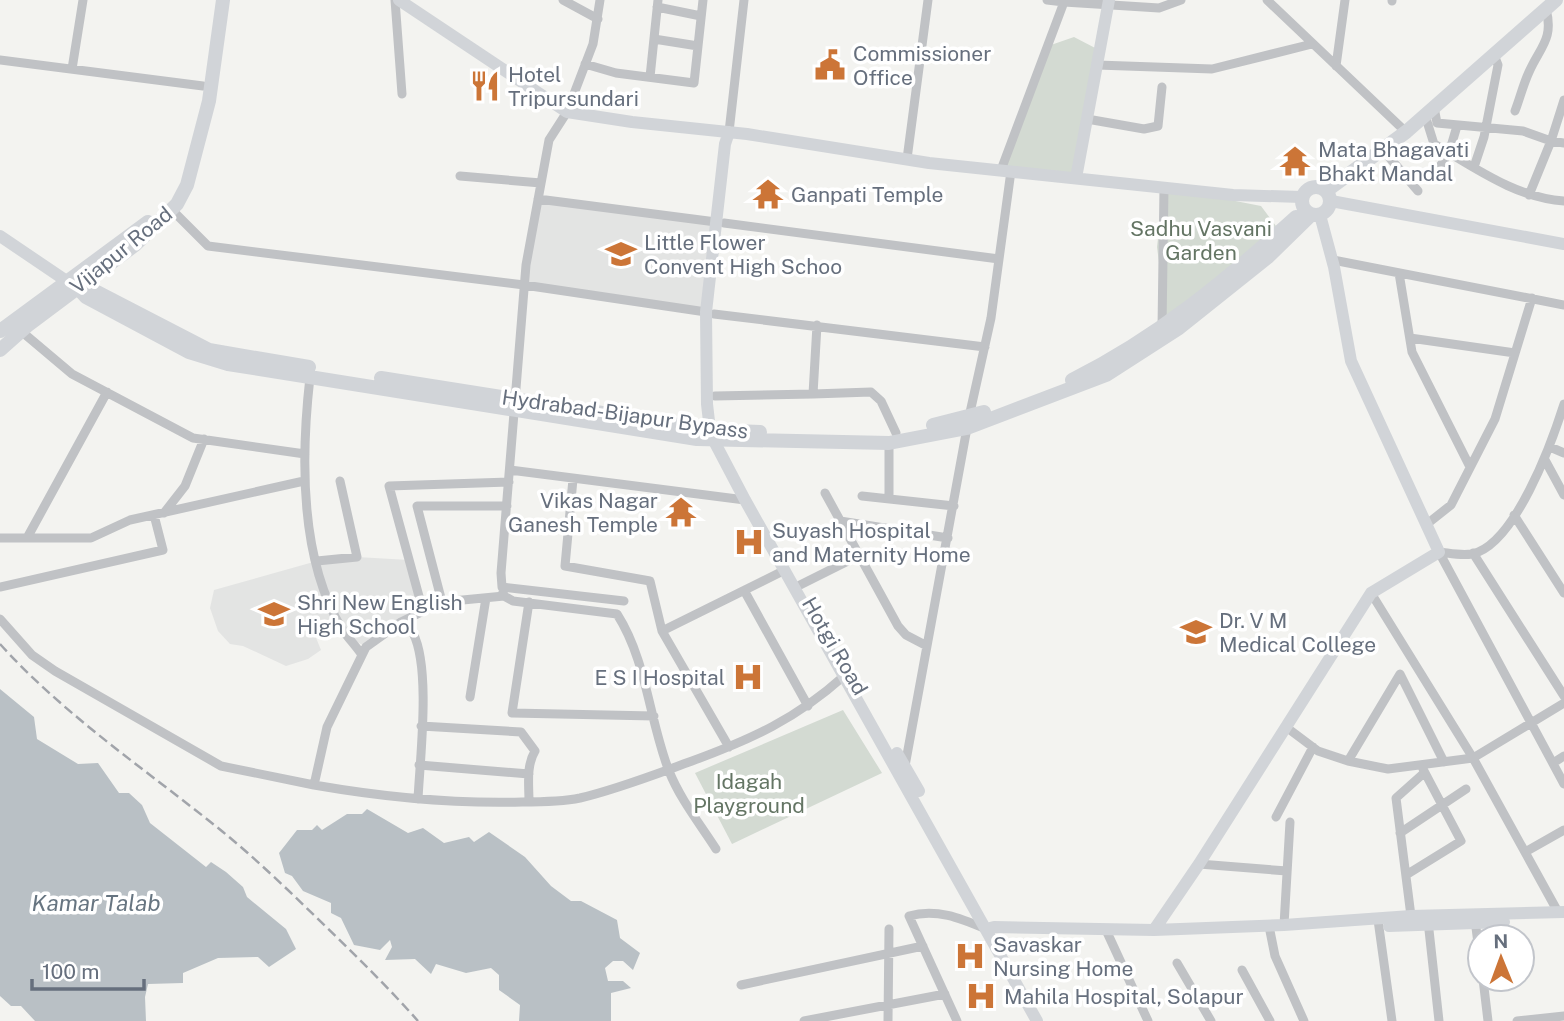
<svg xmlns="http://www.w3.org/2000/svg" width="1564" height="1021" viewBox="0 0 1564 1021" font-family="'Public Sans',sans-serif">
	<style>
		.built { fill: #e3e4e3 }
		.green { fill: #d3dad2 }
		.water { fill: #b9c0c5 }
		.lines { fill: none; stroke-linecap: round; stroke-linejoin: round }
		.street { stroke: #c0c2c5; stroke-width: 9 }
		.secondary { stroke: #d1d4d8; stroke-width: 12 }
		.primary { stroke: #d1d4d8; stroke-width: 14 }
		.rail { stroke: #a1a4aa; stroke-width: 2.5; stroke-dasharray: 10 5; stroke-linecap: butt }
		.labels { text-anchor: middle; dominant-baseline: central; stroke-width: 7; stroke-linejoin: round; paint-order: stroke }
		.poi-label { font-size: 21px; fill: #666f7d; stroke: #fff; text-anchor: start }
		.park-label { font-size: 21px; fill: #647564; stroke: #fff }
		.street-label { font-size: 21px; fill: #666f7d; stroke: #fff }
		.water-label { font-size: 23px; font-style: italic; fill: #677581; stroke: #fff }
	</style>
	<rect width="100%" height="100%" fill="#f3f3f0"/>
	<!-- built -->
	<path class="built" d="M538,199L716,222L706,312L524,285Z
		M357,557L409,560L423,611L366,647L347,636L338,620L312,628L321,650L308,659L286,666L243,646L230,644L218,631L210,608L214,590L317,561Z"/>
	<!-- green -->
	<path class="green" d="M1074,37L1099,50L1076,178L1001,170L1048,46Z
		M1164,187L1261,206L1276,226L1167,324L1157,247Z
		M843,710L882,773L732,844L695,773Z"/>
	<!-- water -->
	<path class="water" d="M0,689L34,717L37,739L78,764L98,763L119,793H129L142,805L150,823L206,867L211,862L226,872L243,887L247,897L286,929L296,949L269,967L258,957L218,958L183,973V983L148,984L145,997L146,1021H35L21,1006H11L0,996Z
		M367,809L408,833L423,828L444,843L469,837L474,842L489,832L525,857L551,886L571,901H581L617,920L620,938L640,953L633,970L623,961H613L605,968L608,981H623L631,988L611,993V1021H519L520,1005L499,990V975L491,968L466,973L436,964L431,974L415,959L385,960L392,947L390,940L380,950L354,945L341,918L331,913V903L303,891L292,876L285,873L279,853L297,830H312L317,825L322,830L347,814H362Z"/>
	<g class="lines">
		<!-- street -->
		<path class="street" d="M395,0L402,94
			M563,0L598,19
			M600,0L593,44L567,112L549,140L526,265L501,573L502,587L624,601
			M1047,0L1064,2
			M1267,0L1406,132
			M1392,1V0
			M657,7L701,16
			M654,39L698,46
			M0,60L203,86
			M585,64L616,73L694,83L703,0
			M1097,65L1212,69L1312,44
			M1336,66L1345,0
			M72,69L83,0
			M650,77L658,0
			M1434,107L1437,123L1523,131L1551,141L1564,143
			M1515,111C1520,98 1523,85 1529,72C1540,47 1554,39 1546,9
			M1425,115L1434,144C1474,167 1516,198 1564,201
			M1087,119L1144,129L1158,126L1162,87
			M729,132L744,0
			M1383,150L1418,191
			M907,159L928,0
			M1474,167L1484,137L1498,65L1494,55
			M1001,170L1064,2L1159,8L1181,0
			M460,176L541,183
			M1432,178L1449,153L1457,126
			M1529,195L1551,141L1564,100
			M538,199L716,222
			M172,210L208,246L524,285L706,312
			M724,223L999,259
			M1333,260L1564,305
			M1399,273L1412,352L1470,467
			M714,314L985,347
			M1162,328L1164,187
			M21,331L72,374L193,438L305,454
			M1410,338L1515,353
			M310,377C301,456 299,558 342,629C348,638 356,646 362,655
			M813,394L871,392L881,401L896,433
			M715,396L813,394L817,325
			M889,443V499
			M1550,447L1564,453
			M1545,460L1564,495
			M510,470L745,500
			M573,479L565,566L650,581L662,631L729,747
			M825,493L898,626L906,635L927,646
			M862,496L954,506
			M164,513L185,486L204,439
			M1514,515L1564,593
			M840,521L948,538
			M1427,524L1451,505L1495,419L1532,298
			M0,538H91L130,520L304,481
			M27,538L107,392
			M1439,552L1564,784
			M1439,552C1449,553 1461,556 1472,554C1515,545 1552,442 1564,404
			M1473,553L1564,696
			M317,561L357,557L340,481
			M800,585L860,555
			M0,587L163,550L154,515
			M503,592L504,596L513,601L617,614C647,661 649,720 669,771C680,799 700,824 716,849
			M745,592L808,706
			M1371,593L1473,758L1558,912
			M504,596L442,602L401,622L366,647L327,727L314,785C383,797 452,804 522,802C541,802 561,802 580,798C618,789 656,774 692,761C752,739 796,719 844,676
			M442,602L417,506H507
			M529,602L512,713L654,716
			M423,611L389,486L509,482
			M0,619L32,655L55,671L221,766L314,785
			M401,622C405,625 410,629 413,633C431,668 420,758 418,799
			M662,631L785,570
			M470,697L486,598
			M421,726L521,732L535,751C526,766 529,785 529,802
			M1286,727L1318,751L1348,761L1388,769L1473,758L1564,703
			M1348,761L1400,674L1444,762
			M1553,763L1564,756
			M419,765L529,774
			M905,766L969,417L991,318L1011,171
			M1276,817L1313,747
			M1400,833L1466,789
			M1525,852L1564,830
			M1199,864L1287,871
			M1406,875L1461,841L1423,769
			M1411,916L1396,798L1424,773
			M1378,920L1392,1021
			M1475,920L1480,959
			M1428,921L1439,1021
			M1284,925L1290,822
			M1269,926L1275,956L1304,1021
			M1106,930L1148,1021
			M1177,963L1211,1021
			M1242,970L1270,1021
			M1483,979L1488,1021
			M741,985L923,946
			M804,1021L945,994
			M888,1021L889,929
			M957,1021L909,916C936,908 960,918 986,929
			M1517,1021L1564,1016"/>
		<!-- secondary -->
		<path class="secondary" d="M399,0L567,112L632,122L747,134L929,163L1233,195L1302,197
			M729,132L725,144L706,312L707,404L710,430L714,441L745,500L1037,1021
			M1076,178L1109,0
			M1331,201L1564,244
			M0,236L68,282
			M897,753L919,791
			M1389,926L1504,922
			M986,929L994,927L1154,930L1284,925L1411,916L1564,912
			M1154,930L1199,864L1371,593L1439,552L1351,361L1334,267L1320,215"/>
		<!-- primary -->
		<path class="primary" d="M1302 201a14 14 0 1 1 28 0a14 14 0 1 1-28 0Z
			M1326,191L1406,132L1556,0
			M68,282L77,287L93,290L209,350L309,367
			M77,287L86,297L189,352L228,364L697,439L889,443L967,428L1106,375L1179,328L1268,257L1311,215
			M0,331L148,222
			M0,350L27,326L135,245L177,204L187,185L209,101L223,0
			M381,378L710,430L760,432
			M1072,380C1158,337 1225,281 1296,217
			M933,425L984,412"/>
		<!-- rail -->
		<path class="rail" d="M0,644C66,717 148,771 223,832C256,859 287,889 317,918C352,952 386,985 418,1021"/>
	</g>
	<!-- icons -->
	<defs>
		<g id="civic-bare" transform="scale(2.415)"><path d="M-.6-6.5H3V-4.5H.6V-3L4-1V1h2V6H-6V1h2V-1L-.6-3ZM-1.2 2.5V6h2.4V2.5Z" fill="#cc7537" stroke="#fff" stroke-width="2.5" paint-order="stroke"/></g>
		<g id="restaurant-bare" transform="scale(2.415)"><path d="M-5-6h1v4h1v-4h1v4h1v-4h1v5L-1.5 .5V6h-2V.5L-5-1ZM5-6V6H3V1.5H1.5Q1.5-4 5-6Z" fill="#cc7537" stroke="#fff" stroke-width="2.5" paint-order="stroke"/></g>
		<g id="temple-bare" transform="scale(2.415)"><path d="M0-6L5-2H3V0L6.5 2.5H4V6H1.5V3h-3V6H-4V2.5H-6.5L-3 0V-2H-5Z" fill="#cc7537" stroke="#fff" stroke-width="2.5" paint-order="stroke"/></g>
		<g id="university-bare" transform="scale(2.415)"><path d="M0-5L7-2L0 1L-7-2ZM-4 1L0 2.5L4 1V4Q0 6-4 4Z" fill="#cc7537" stroke="#fff" stroke-width="2.5" paint-order="stroke"/></g>
		<g id="hospital-bare" transform="scale(2.415)"><path d="M-5-5h3v3.5h4V-5h3V5h-3V1.5h-4V5h-3Z" fill="#cc7537" stroke="#fff" stroke-width="2.5" paint-order="stroke"/></g>
	</defs>
	<g fill-rule="evenodd">
		<use href="#civic-bare" x="830" y="65"/>
		<use href="#restaurant-bare" x="485" y="86"/>
		<use href="#temple-bare" x="1295" y="161"/>
		<use href="#temple-bare" x="768" y="194"/>
		<use href="#university-bare" x="621" y="254"/>
		<use href="#temple-bare" x="681" y="512"/>
		<use href="#hospital-bare" x="749" y="542"/>
		<use href="#university-bare" x="274" y="614"/>
		<use href="#university-bare" x="1196" y="632"/>
		<use href="#hospital-bare" x="748" y="677"/>
		<use href="#hospital-bare" x="970" y="956"/>
		<use href="#hospital-bare" x="981" y="996"/>
	</g>
	<g class="labels">
		<!-- poi labels -->
		<g class="poi-label">
			<text x="853" y="53">Commissioner<tspan x="853" dy="24">Office</tspan></text>
			<text x="508" y="74">Hotel<tspan x="508" dy="24">Tripursundari</tspan></text>
			<text x="1318" y="149">Mata Bhagavati<tspan x="1318" dy="24">Bhakt Mandal</tspan></text>
			<text x="791" y="194">Ganpati Temple</text>
			<text x="644" y="242">Little Flower<tspan x="644" dy="24">Convent High Schoo</tspan></text>
			<text x="658" y="500" text-anchor="end">Vikas Nagar<tspan x="658" dy="24">Ganesh Temple</tspan></text>
			<text x="772" y="530">Suyash Hospital<tspan x="772" dy="24">and Maternity Home</tspan></text>
			<text x="297" y="602">Shri New English<tspan x="297" dy="24">High School</tspan></text>
			<text x="1219" y="620">Dr. V M<tspan x="1219" dy="24">Medical College</tspan></text>
			<text x="725" y="677" text-anchor="end">E S I Hospital</text>
			<text x="993" y="944">Savaskar<tspan x="993" dy="24">Nursing Home</tspan></text>
			<text x="1004" y="996">Mahila Hospital, Solapur</text>
		</g>
		<!-- park labels -->
		<g class="park-label">
			<text x="1201" y="228">Sadhu Vasvani<tspan x="1201" dy="24">Garden</tspan></text>
			<text x="749" y="781">Idagah<tspan x="749" dy="24">Playground</tspan></text>
		</g>
		<!-- street labels -->
		<g class="street-label">
			<text transform="translate(121 250) rotate(-39)">Vijapur Road</text>
			<text transform="translate(625 414) rotate(8)">Hydrabad-Bijapur Bypass</text>
			<text transform="translate(835 646) rotate(60)">Hotgi Road</text>
		</g>
		<!-- water labels -->
		<g class="water-label">
			<text x="96" y="902">Kamar Talab</text>
		</g>
	</g>
	<!-- north arrow -->
	<g transform="translate(1501 958) rotate(359)"><circle r="33" fill="#ffffff" stroke="#c2c5cb" stroke-width="2"/>
	<path d="M0-5L12 26L0 18L-12 26Z" fill="#cc7537"/>
	<text y="-10" font-size="19" font-weight="bold" text-anchor="middle" fill="#666f7d">N</text>
	</g>
	<!-- scale -->
	<path d="M32 979v10h112v-10" fill="none" stroke="#666f7d" stroke-width="3.5"/>
	<text x="42" y="979" font-size="21" fill="#666f7d" stroke="#ffffff" stroke-width="5" paint-order="stroke">100 m</text>
</svg>
